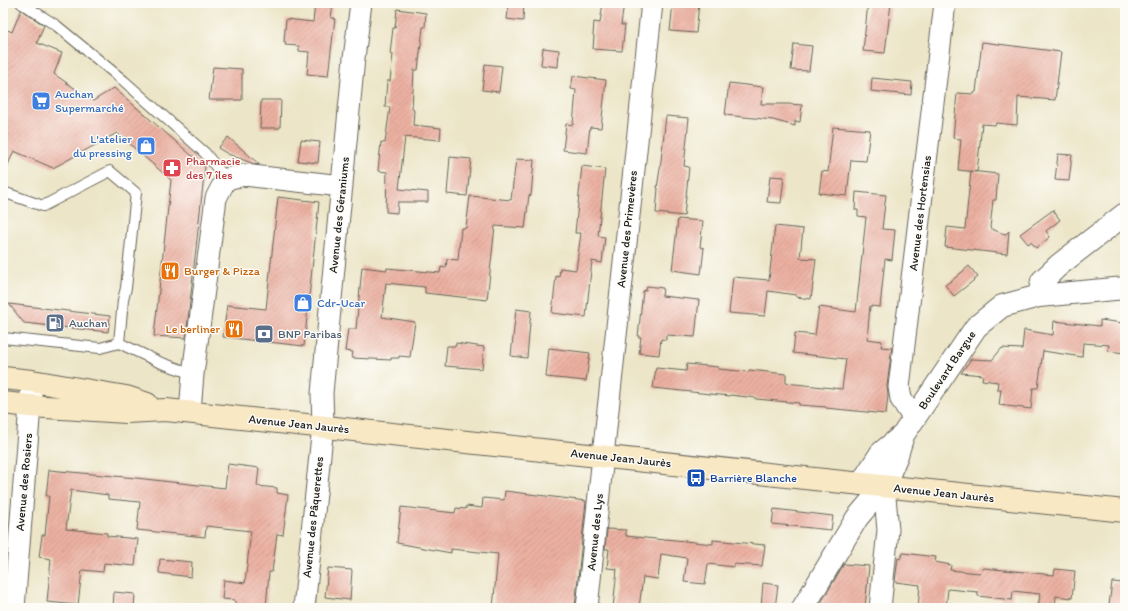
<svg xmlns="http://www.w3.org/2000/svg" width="1128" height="611" viewBox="0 0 1128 611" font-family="Itim,sans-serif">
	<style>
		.building { fill: url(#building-hatch) }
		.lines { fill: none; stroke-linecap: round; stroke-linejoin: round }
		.service-casing { stroke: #656258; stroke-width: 12 }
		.minor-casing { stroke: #656258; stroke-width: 23 }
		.tertiary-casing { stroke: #656258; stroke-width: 24 }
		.secondary-casing { stroke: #656258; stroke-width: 24 }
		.service { stroke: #fff; stroke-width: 10 }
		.minor { stroke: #fff; stroke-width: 21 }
		.tertiary { stroke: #fff; stroke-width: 22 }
		.secondary { stroke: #f8e8c3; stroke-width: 22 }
		.labels { text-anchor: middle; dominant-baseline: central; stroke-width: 3; stroke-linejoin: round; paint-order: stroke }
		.shop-label { font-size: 12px; fill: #366cbe; stroke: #fdfcf7; text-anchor: start }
		.health-label { font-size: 12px; fill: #be3a42; stroke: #fdfcf7; text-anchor: start }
		.street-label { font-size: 12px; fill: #1c1c1c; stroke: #fdfcf7 }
		.food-label { font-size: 12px; fill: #c56008; stroke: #fdfcf7; text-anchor: start }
		.service-label { font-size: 12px; fill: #4e5e75; stroke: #fdfcf7; text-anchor: start }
		.transit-label { font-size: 12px; fill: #164399; stroke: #fdfcf7; text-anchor: start }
	</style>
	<defs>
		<pattern id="building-hatch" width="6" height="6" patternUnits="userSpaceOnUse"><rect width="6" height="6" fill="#ebb0a1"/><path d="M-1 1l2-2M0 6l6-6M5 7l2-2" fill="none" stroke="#c9978a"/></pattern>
	</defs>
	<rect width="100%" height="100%" fill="#fdfcf7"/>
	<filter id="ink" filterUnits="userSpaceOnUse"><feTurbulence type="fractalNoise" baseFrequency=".025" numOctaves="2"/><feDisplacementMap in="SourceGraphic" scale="8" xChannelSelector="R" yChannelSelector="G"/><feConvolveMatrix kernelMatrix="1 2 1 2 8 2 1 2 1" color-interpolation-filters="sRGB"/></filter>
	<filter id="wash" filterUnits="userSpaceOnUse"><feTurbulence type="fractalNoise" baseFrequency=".012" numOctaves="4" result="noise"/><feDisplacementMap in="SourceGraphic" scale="16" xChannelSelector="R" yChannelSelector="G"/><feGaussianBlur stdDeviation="0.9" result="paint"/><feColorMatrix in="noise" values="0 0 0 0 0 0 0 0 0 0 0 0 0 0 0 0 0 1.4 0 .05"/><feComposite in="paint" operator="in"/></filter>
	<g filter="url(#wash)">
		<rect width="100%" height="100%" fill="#ece5c7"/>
		<g id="blocks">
			<!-- building -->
			<path class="building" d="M315,3H333L331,18H335L328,76L307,74L309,52L299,51V46L285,45L286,42H284L286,19L313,22Z
				M509,3H524L523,21L507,19Z
				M603,3H624L621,25H625L622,51L593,49L594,36L593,35L594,22L600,23Z
				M673,3H699L696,33L670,31Z
				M868,3H891L885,53L863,51Z
				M397,9L426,13L425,27H423L418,70H414L412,109L414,110L413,125L441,128L440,140L405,137L399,189L428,192V202H398L397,213L386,212L387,172L378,171L381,142L385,143L390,107H385L387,81H390L393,54H390L393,28H395Z
				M21,10L44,25L37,43L62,53L54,74L93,101L114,88L205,167L186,338L154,336L171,180L117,133L53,168L14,151L3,176V28L12,32Z
				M982,42L1061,52L1055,100L1018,97L1017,125L996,123L995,125L982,124L977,172L958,170L961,139L953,138L957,93L974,94L975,92H976Z
				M794,44L812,46L809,71L791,70Z
				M543,48L559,50L558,67L541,65Z
				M485,64L502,66L499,92L482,90Z
				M213,67L242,69V100H209Z
				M573,76L606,80L601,128L590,127L587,153L563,150L566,124L573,125L576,90L571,89Z
				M872,78L912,82L911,95L871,91Z
				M729,83L763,87L761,104H788L802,105L800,122L795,121V126L773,120L725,115Z
				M261,100H281L280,128H260Z
				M666,116L689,118L684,166L689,167L684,216L656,213L658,188H657L660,169Z
				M833,127L870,130L866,161L851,160L847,196L819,193L822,171L828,172Z
				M228,137L259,164V165L254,164L228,154L218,148Z
				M301,140L320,142L318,163L298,161Z
				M1058,154L1072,155L1069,181L1055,180Z
				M450,157L471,159L467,196L447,194Z
				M516,159L534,160L531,196L529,195L525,228L495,226L487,300L425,293V287L386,283L382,317L415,322L410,357L399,356V358H391V360L352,358L353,352L345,351L348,329H356L362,267L387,270V268L440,273L441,267L446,268L447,259L458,260L461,228H466L470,196L511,200Z
				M582,166L605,169L598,236L605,237L602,263L592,261L586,317L552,313L556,276L559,277L560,268L576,270L581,233H575Z
				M971,171L998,174L996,200H993L990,228L1001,233L1006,234L1009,231L1007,254L945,247L947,227L965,229Z
				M770,176L784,177L781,203L767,202Z
				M856,192L886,195L882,229L895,230L892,260L885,259L880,307L870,306L867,339L882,341L881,347L892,348L887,386L888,395L886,414L826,408V407L799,405V403L756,399V398L730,395V396L653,388L656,368L686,371L687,364L718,367V369L749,372V370L786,374V383L842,389L846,359L793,353L795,333L815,335L819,307L856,312L866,217L858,216V210H855Z
				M278,197L319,202L304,346L223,337L227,305L266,309Z
				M1053,210L1060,220L1046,231L1050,237L1036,248L1031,242L1028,244L1020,234Z
				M678,219L703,221L700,247L704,248L701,274L672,270Z
				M775,226L803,229L800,258L816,259L811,299L796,297V295L768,291L765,316L729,313L733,277L769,280Z
				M969,266L978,277L954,296L945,285L955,278Z
				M647,286L663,288L662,296L699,300L695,337L666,335V340L661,339L659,355L639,353L641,337H638L643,291L646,290Z
				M9,304L110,316L108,332L24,323Z
				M516,309L531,311L527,358L511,356Z
				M1100,320L1123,323V326H1125V353L1108,351L1109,345L1083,343L1082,357L1043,351L1038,388H1033L1031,409L999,405L1001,390H997L998,382L982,380L983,375L961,373L971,359L992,360L1002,348L1022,349L1024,330L1053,335L1054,321L1100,326Z
				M456,343L484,347L482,369L445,366L447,346H456Z
				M549,348L590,353L586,381L546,377Z
				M228,464L259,468L257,486L277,488V493L288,495L283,535L277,534L272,572H269L266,608H235V600L222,599L224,580L245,583L251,531L206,526L205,537L137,530L140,502L108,499V495L71,490L66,529L107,533V536L138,539L135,566L104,563L103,572L82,570L78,605L47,602L51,559L39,557L42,535H45L49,496H46L49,470L136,478L225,488Z
				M505,491L586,501L575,608H493L498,554L451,549V553L397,543L401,507L455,513L456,508L466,509V506L482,508L483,498L504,500Z
				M774,509L833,516L831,530L772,524Z
				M607,529L626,530V536L665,540L666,539L713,544V540L765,545L762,566L734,564V567L708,564L705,584L684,582L687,558L661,554L658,579L643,577L639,608H613L617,569L607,568L609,549H605Z
				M903,553L936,557L935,562L951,565L950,570L979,573L984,568L1054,575L1055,569L1075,571L1072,598L1056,596L1055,608H1038L1040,594L1013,591L1012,600L978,596V592L948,589L946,608H918L920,585L895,582L898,558L900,559Z
				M160,559L192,562L191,577L159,573Z
				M844,564L869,566L865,608H818Z
				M328,568L352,570L350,600L325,597Z
				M1112,582L1125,583V606L1109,605Z
				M763,583L778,585L775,608H761Z
				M114,592L135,594L134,608H113Z"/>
		</g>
	</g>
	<g filter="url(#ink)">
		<use href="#blocks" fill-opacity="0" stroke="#656258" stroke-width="1"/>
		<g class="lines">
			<!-- service casing -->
			<g class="service-casing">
				<path id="service" d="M21,3L57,26L124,81L205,153L226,179
					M3,192L43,206L110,171L136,193L126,288L123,300L119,343
					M3,338L100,348L119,343L159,362L193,374"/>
			</g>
			<!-- minor casing -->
			<g class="minor-casing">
				<path id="minor" d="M190,412L193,374L216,198L226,179L244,175L342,186
					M914,419L901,399L899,387L945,3
					M14,608L32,381
					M304,608L323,426L322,393L327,341L354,58L361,3
					M587,608L603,456L652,3
					M880,608L888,530L884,486"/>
			</g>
			<!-- tertiary casing -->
			<g class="tertiary-casing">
				<path id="tertiary" d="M1039,296L1042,281L1059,265L1125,214
					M861,484L881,453L903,435
					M803,608L857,518L884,486L897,455L903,435L976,327L1002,306L1039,296L1125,288"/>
			</g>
			<!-- secondary casing -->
			<g class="secondary-casing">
				<path id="secondary" d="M3,378L32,381L126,397L147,404
					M3,403L30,406L126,412L166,410L833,481L1125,511"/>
			</g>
			<!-- service -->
			<use href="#service" class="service"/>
			<!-- minor -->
			<use href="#minor" class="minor"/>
			<!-- tertiary -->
			<use href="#tertiary" class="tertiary"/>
			<!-- secondary -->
			<use href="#secondary" class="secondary"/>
		</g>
	</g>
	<!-- icons -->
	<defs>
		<g id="supermarket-square" transform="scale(1)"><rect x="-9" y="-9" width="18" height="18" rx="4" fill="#3f7fe0" stroke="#fdfcf7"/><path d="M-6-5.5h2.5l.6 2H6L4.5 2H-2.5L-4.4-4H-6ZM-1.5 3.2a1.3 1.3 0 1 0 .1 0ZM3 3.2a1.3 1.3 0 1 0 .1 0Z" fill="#fff"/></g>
		<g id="shop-square" transform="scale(1)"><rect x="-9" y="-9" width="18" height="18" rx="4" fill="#3f7fe0" stroke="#fdfcf7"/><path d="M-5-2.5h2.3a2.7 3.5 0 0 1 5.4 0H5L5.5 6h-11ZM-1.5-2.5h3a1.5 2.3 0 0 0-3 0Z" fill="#fff"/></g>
		<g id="pharmacy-square" transform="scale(1)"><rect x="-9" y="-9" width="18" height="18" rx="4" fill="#e0444e" stroke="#fdfcf7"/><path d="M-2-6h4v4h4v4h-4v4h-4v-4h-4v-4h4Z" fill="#fff"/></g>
		<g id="restaurant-square" transform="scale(1)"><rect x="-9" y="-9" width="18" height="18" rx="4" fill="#e8710a" stroke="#fdfcf7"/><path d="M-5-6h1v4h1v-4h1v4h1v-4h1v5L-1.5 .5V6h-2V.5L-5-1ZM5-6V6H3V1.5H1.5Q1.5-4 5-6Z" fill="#fff"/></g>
		<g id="fuel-square" transform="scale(1)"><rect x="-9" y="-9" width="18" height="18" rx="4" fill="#5c6f8a" stroke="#fdfcf7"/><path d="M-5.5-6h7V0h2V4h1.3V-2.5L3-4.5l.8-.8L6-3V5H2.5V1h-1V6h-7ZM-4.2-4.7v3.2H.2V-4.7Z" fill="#fff"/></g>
		<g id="bank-square" transform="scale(1)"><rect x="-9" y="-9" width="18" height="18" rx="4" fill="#5c6f8a" stroke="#fdfcf7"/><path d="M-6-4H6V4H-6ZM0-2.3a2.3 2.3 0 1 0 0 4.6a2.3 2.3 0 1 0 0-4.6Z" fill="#fff"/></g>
		<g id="bus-square" transform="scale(1)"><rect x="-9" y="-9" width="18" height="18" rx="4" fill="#1a4fb4" stroke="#fdfcf7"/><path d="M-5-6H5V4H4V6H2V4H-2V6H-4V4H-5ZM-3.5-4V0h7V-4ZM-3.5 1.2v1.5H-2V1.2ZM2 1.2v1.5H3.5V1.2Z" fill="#fff"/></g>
	</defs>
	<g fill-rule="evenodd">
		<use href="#supermarket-square" x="41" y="101"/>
		<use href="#shop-square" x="146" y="146"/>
		<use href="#pharmacy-square" x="172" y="168"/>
		<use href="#restaurant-square" x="170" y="271"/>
		<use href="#shop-square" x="303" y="303"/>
		<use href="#fuel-square" x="55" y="323"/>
		<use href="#restaurant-square" x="234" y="329"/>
		<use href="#bank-square" x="264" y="334"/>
		<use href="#bus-square" x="696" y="478"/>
	</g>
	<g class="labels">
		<!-- shop labels -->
		<g class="shop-label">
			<text x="55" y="94">Auchan<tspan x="55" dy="14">Supermarché</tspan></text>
			<text x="132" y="139" text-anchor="end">L'atelier<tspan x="132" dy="14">du pressing</tspan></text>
			<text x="317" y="303">Cdr-Ucar</text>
		</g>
		<!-- health labels -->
		<g class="health-label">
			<text x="186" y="161">Pharmacie<tspan x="186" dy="14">des 7 îles</tspan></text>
		</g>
		<!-- street labels -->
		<g class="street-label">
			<text transform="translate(920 213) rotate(-83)">Avenue des Hortensias</text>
			<text transform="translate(339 215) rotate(-84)">Avenue des Géraniums</text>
			<text transform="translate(627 229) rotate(-84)">Avenue des Primevères</text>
			<text transform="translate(947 370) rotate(-56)">Boulevard Bargue</text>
			<text transform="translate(299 424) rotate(6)">Avenue Jean Jaurès</text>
			<text transform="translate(621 458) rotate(6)">Avenue Jean Jaurès</text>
			<text transform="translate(24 482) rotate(-85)">Avenue des Rosiers</text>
			<text transform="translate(944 493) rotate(6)">Avenue Jean Jaurès</text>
			<text transform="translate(313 517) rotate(-84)">Avenue des Pâquerettes</text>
			<text transform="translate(595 532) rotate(-84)">Avenue des Lys</text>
		</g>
		<!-- food labels -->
		<g class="food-label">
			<text x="184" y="271">Burger &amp; Pizza</text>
			<text x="220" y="329" text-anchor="end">Le berliner</text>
		</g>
		<!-- service labels -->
		<g class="service-label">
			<text x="69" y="323">Auchan</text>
			<text x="278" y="334">BNP Paribas</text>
		</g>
		<!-- transit labels -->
		<g class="transit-label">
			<text x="710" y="478">Barrière Blanche</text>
		</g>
	</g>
	<!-- margin -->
	<rect width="1128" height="611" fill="none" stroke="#fdfcf7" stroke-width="16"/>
</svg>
